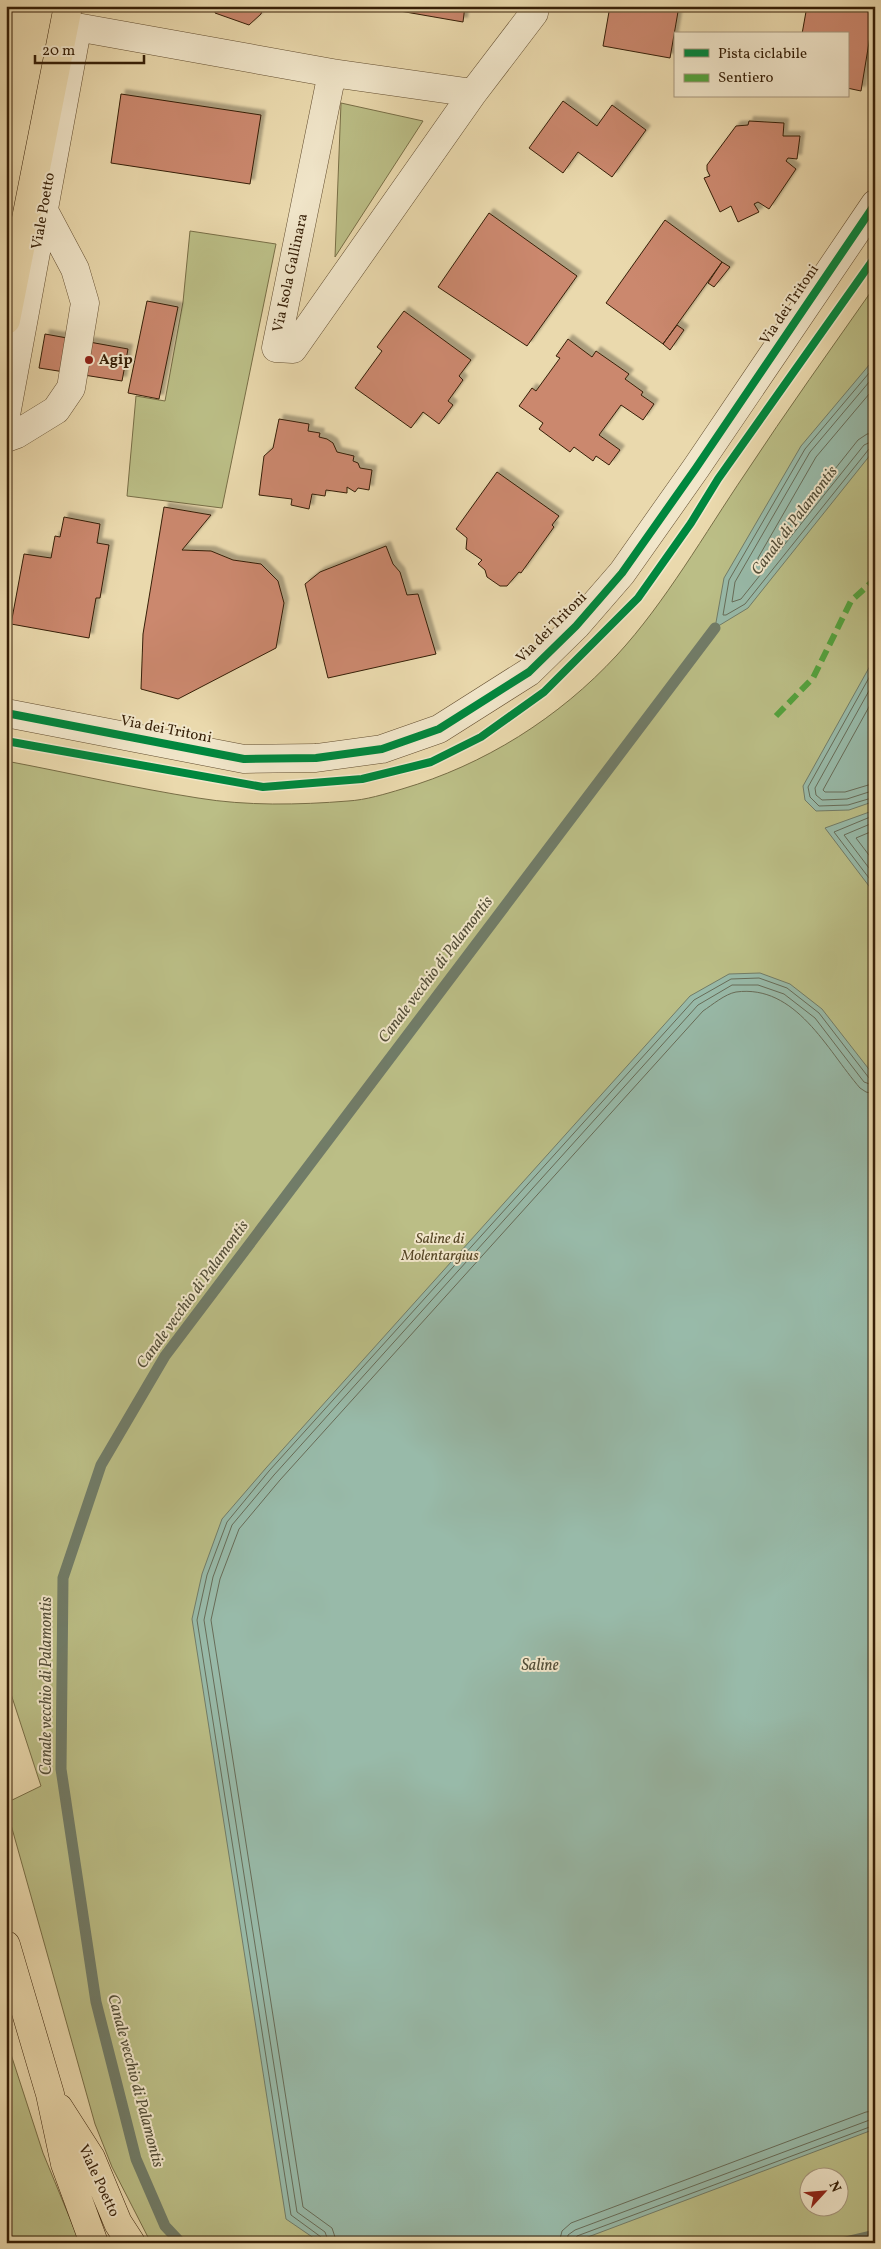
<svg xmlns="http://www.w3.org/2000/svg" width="881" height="2249" viewBox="0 0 881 2249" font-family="Vollkorn,serif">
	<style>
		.green { fill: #bbbe86; stroke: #786e46; fill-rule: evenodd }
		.water { fill: #98baa9; stroke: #717c68 }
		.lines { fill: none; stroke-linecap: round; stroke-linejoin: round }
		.shore { stroke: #676c58; stroke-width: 1 }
		.stream { stroke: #717c68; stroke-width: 11 }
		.building { fill: #cb886e; stroke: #361f07; filter: url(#shadow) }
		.minor-casing { stroke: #634e30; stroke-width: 29 }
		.major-casing { stroke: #361f07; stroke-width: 29 }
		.minor { stroke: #f1e6ca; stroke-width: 28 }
		.major { stroke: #ead9ad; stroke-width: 28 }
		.quiet { stroke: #53a23d; stroke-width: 6; stroke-dasharray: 12 6; stroke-linecap: butt }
		.cycleway-casing { stroke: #f1e6ca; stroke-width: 11 }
		.cycleway { stroke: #00873e; stroke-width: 8 }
		.poi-dot { fill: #8f2418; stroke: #f1e6ca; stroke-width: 2 }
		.labels { text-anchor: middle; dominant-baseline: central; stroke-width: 4; stroke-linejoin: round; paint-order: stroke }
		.street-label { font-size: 15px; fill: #361f07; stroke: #f1e6ca }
		.poi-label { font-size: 15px; font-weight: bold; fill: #361f07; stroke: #f1e6ca; text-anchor: start }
		.park-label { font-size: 15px; font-style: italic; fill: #574727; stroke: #f1e6ca }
		.water-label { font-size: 16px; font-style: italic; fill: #534e38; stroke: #f1e6ca }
	</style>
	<defs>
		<filter id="shadow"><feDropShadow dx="4.5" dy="-4.5" stdDeviation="1" flood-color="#0004"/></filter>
	</defs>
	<rect width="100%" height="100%" fill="#ead9ad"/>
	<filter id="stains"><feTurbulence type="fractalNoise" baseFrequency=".004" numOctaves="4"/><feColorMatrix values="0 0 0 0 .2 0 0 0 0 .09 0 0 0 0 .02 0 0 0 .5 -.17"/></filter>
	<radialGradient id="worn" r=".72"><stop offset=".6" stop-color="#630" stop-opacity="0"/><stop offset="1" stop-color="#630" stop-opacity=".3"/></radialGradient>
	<!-- green -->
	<path class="green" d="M341,103L423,121L335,257Z
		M190,231L276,244L222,508L127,496L136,396L165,401L183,302Z
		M875,286V2243H151L112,2167L95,2124L6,1807V1803L41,1786L10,1691L6,1692V761C70,773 134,788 198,798C246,806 299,805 348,801C366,800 385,794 402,789C484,765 559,718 617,655C665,603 705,533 745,474C787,410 831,349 875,286ZM808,2176H838V2206H808Z
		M6,2039L43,2153L80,2243H6Z"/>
	<!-- water -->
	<path class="water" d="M875,358V449L748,608L715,628L724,578L801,446Z
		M875,657V801L849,810L816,811L805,800L803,786Z
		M875,810V894L825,828Z
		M760,973L790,984L822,1009L875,1077V2129L572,2243H321L286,2219L192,1619L202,1574L222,1519L266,1468L690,996L729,974Z"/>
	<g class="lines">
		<!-- shore -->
		<path class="shore" d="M875,366L805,449L729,580L723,615H726L745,604L869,449L875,447
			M875,375L810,452L735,582L732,602L741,599L864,445L875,440
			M875,387L816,457L758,558V561H762L858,440L867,434L875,433
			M875,667L808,787L810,797L819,806L848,805L875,797
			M875,680L815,788L816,795L822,800L847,799L875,790
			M875,696L823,790L825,792H845L875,783
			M875,815L834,832L875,886
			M875,822L844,835L875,876
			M875,830L856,838L875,863
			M323,2243L321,2237L291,2215L197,1620L207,1575L227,1522L269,1471L694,1000L731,979L759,978L787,988L819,1013L869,1078L875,1080
			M329,2243L325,2232L297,2212L204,1620L213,1577L232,1525L274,1475L698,1005L732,985H758L784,994L815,1018L864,1082L875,1086
			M337,2243L332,2228L303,2207L211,1620L220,1579L239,1529L280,1480L703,1011C712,1005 725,994 736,992C796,984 827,1050 860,1088L866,1092L875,1094
			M559,2243L562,2231L571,2223L866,2112L875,2111
			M567,2243L568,2235L575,2230L875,2118
			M573,2243L577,2236L875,2125"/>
		<!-- stream -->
		<path class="stream" d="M181,2243L165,2226L136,2159L96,2002L61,1769L63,1578L101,1465L165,1356L715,628
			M841,2243L875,2235"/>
	</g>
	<!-- building -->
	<path class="building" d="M216,6H263L261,14L249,25L215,13Z
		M395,6H465L463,22L394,10Z
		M610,6H679L670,58L603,46Z
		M807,6H875L861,91L847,88V34H802Z
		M121,94L261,115L250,184L111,163Z
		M563,101L597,126L612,105L646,130L612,177L578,152L563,173L529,148Z
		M749,121L784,123L783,136H800L797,159L788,158L786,161L796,169L769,209L758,202L754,204L759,212L738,222L731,206L720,212L704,178L710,176L707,170V165L736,126L748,125Z
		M489,213L577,276L527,346L438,287Z
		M665,220L722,262L663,344L606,303Z
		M722,262L730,267L714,287L708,283Z
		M147,301L178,307L159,399L128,393Z
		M404,311L471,360L459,376L463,380L448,401L453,405L439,424L423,412L411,428L355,388L382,351L377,347Z
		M677,325L684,330L670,350L663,344Z
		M45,334L128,349L122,381L39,368Z
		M568,339L592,357L596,351L629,374L625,379L643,392L641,395L654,404L643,420L621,405L599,435L620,450L609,465L596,456L593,461L574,447L570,452L539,429L543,423L519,406L532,388L536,391L560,358L556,356Z
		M279,419L309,424L308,431L320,433L319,437L327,439L333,443L337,452L354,456L353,461L358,463L360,468L372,470L369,490L358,488L355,492L347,487V493L326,490L325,496L312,494L309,509L291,505L292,499L259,495L264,456L273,448Z
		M497,472L559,516L552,525L554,527L521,573L519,572L507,586H500L487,577L485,570L478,564L482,560L466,549L467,538L456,529Z
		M164,507L211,515L182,550L211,551L233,560L261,564L278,581L284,603L276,648L178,699L141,689L143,634Z
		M64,517L100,524L97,543L109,545L100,598H96L89,638L11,624L24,554L51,558L55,536L60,537Z
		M386,546L393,564L400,572L407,595L418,594L436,654L328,678L305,584L320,572Z"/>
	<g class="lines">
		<!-- minor casing -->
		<g class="minor-casing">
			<path id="minor" d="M65,25L332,73L473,93L534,13L535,6
				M332,73L276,348L293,349L473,93
				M6,415L76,35
				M6,438L17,434L56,410L71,388L85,303L75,269L41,205
				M6,713L244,759L316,758L382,749L439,729L529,672L576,626L622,573L696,468L875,204"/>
		</g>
		<!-- major casing -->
		<g class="major-casing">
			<path id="major" d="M6,320L68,6
				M6,1945L50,2094L65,2164L94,2243
				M59,2108L91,2158L118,2223L131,2243"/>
		</g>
		<!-- minor -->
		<use href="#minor" class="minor"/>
		<!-- major -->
		<use href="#major" class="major"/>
		<!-- quiet -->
		<path class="quiet" d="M776,716L813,678L851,601L875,579"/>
		<!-- cycleway casing -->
		<g class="cycleway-casing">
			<path id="cycleway" d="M6,713L244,759L316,758L382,749L439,729L529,672L576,626L622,573L696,468L875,204
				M6,741L263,787L362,779L431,762L481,737L544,692L638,598L691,523L718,479L875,257"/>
		</g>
		<!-- cycleway -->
		<use href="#cycleway" class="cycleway"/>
	</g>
	<!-- markers -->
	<circle class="poi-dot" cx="89" cy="360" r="5"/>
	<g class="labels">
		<!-- street labels -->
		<g class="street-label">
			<text transform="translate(44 211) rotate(-80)">Viale Poetto</text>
			<text transform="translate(291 273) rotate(-78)">Via Isola Gallinara</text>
			<text transform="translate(790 305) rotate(-56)">Via dei Tritoni</text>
			<text transform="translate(552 628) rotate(-45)">Via dei Tritoni</text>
			<text transform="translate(166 730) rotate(11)">Via dei Tritoni</text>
			<text transform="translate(98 2181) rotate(65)">Viale Poetto</text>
		</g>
		<!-- poi labels -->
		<g class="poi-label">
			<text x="99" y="360">Agip</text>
		</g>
		<!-- park labels -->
		<g class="park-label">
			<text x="440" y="1239">Saline di<tspan x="440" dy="17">Molentargius</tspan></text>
		</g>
		<!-- water labels -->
		<g class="water-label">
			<text transform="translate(795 521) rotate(-53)">Canale di Palamontis</text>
			<text transform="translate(436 970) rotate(-53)">Canale vecchio di Palamontis</text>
			<text transform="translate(193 1295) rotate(-54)">Canale vecchio di Palamontis</text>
			<text x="540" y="1666">Saline</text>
			<text transform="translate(47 1686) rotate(-90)">Canale vecchio di Palamontis</text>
			<text transform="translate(135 2081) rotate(75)">Canale vecchio di Palamontis</text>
		</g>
	</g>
	<!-- margin -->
	<rect width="881" height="2249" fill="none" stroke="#ead9ad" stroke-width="25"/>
	<rect x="8" y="8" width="866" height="2234" fill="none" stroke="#361f07" stroke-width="2.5"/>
	<rect x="12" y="12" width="856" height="2224" fill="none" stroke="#361f07"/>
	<!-- legend -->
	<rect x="674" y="32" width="175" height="65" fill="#f1e6ca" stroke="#a6967c"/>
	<rect x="684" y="49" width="25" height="8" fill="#00873e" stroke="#a6967c"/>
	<text x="718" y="58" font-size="15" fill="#361f07">Pista ciclabile</text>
	<rect x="684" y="74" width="25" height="8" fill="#53a23d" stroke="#a6967c"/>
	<text x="718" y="82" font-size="15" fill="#361f07">Sentiero</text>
	<!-- north arrow -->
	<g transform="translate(824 2192) rotate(64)"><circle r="24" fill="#f1e6ca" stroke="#a6967c"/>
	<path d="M0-4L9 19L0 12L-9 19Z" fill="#8f2418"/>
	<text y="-8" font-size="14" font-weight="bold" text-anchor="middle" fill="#361f07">N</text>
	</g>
	<!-- scale -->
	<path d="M35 55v8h109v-8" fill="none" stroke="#361f07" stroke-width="2.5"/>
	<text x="42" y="55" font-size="15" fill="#361f07" stroke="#f1e6ca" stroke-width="4" paint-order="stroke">20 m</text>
	<rect width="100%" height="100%" filter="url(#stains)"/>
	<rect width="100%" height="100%" fill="url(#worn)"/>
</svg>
